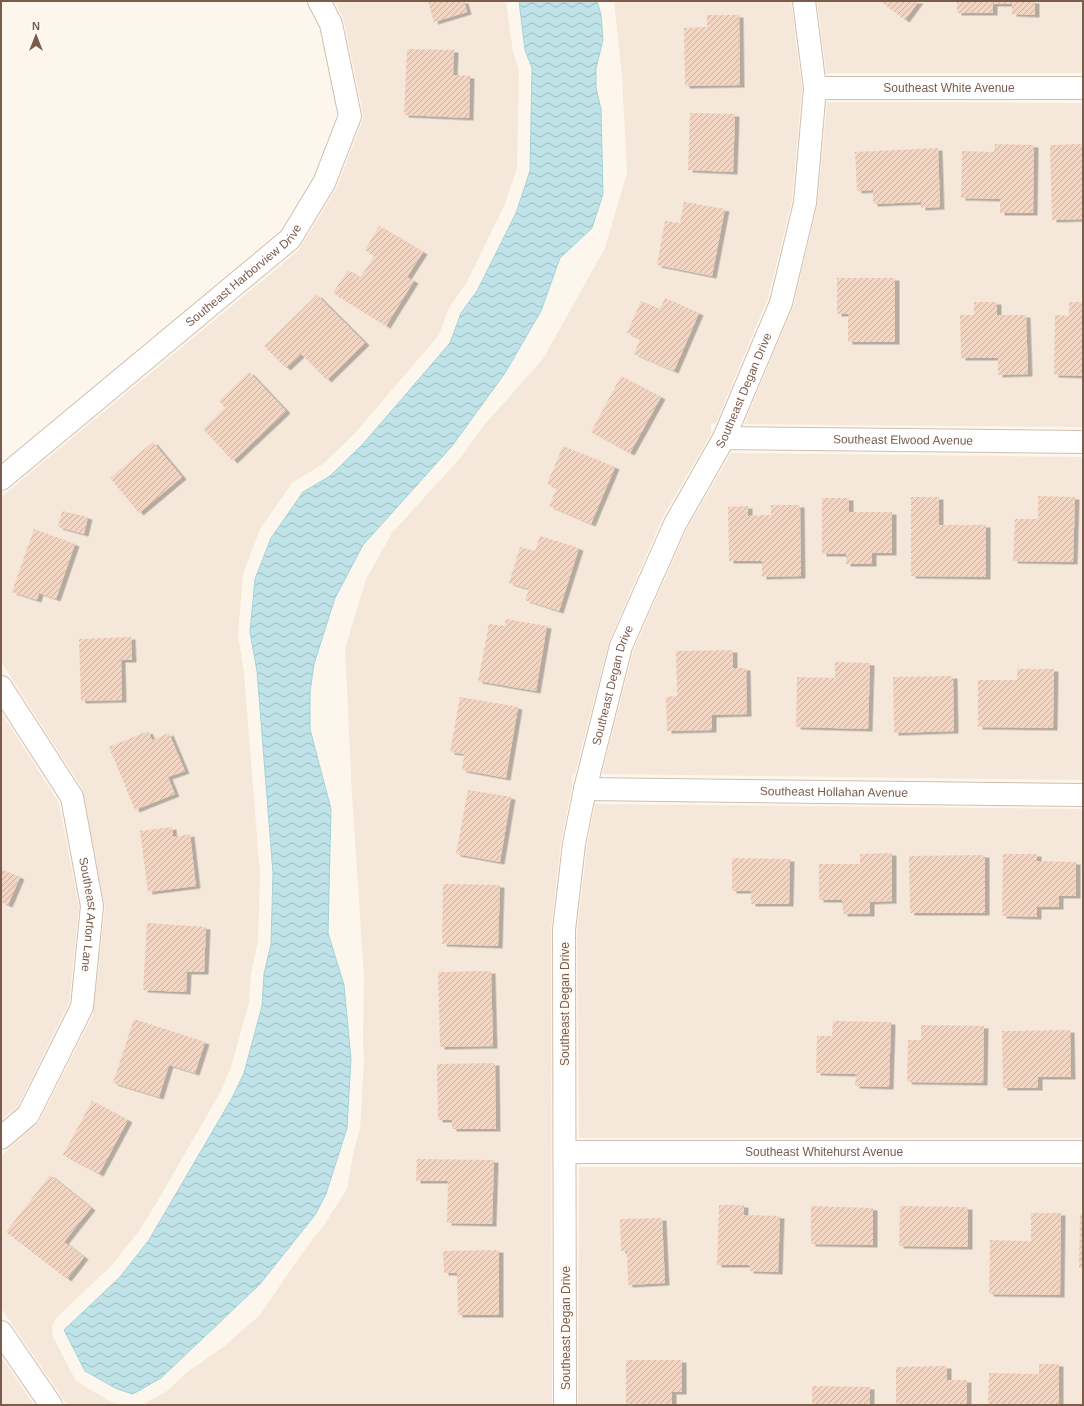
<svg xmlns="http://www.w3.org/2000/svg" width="1084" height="1406" viewBox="0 0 1084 1406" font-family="Helvetica,sans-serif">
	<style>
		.residential { fill: #f5e8da }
		.water { fill: url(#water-waves); stroke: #a5d3da }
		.building { fill: url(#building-hatch); filter: url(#shadow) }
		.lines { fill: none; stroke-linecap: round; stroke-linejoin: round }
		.minor-casing { stroke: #d1beb0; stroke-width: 24 }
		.minor { stroke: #fff; stroke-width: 22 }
		.labels { text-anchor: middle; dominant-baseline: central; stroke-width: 4; stroke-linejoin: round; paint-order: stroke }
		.street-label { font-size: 12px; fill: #7a5c4d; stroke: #fffaf3 }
	</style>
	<defs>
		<pattern id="water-waves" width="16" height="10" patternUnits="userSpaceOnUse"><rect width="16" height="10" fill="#bfe3e8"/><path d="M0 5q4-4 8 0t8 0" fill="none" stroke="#a0bbbe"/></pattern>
		<pattern id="building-hatch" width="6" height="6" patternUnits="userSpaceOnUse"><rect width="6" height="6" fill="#f3d5c3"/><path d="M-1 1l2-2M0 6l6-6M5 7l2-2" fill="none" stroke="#cab0a1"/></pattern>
		<filter id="shadow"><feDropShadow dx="4.5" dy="2.5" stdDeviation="0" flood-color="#0004"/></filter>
	</defs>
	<rect width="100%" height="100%" fill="#fdf6ec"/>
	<!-- residential -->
	<path class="residential" d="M334,1H506L513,52L519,70L517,168L504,206L467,282L449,308L439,335L354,434L323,464L292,483L260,529L243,574L238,635L244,673L260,874L258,942L251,973L249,1003L231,1067L221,1091L157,1202L139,1231L111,1266L56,1318L52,1327L53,1337L76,1381L111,1402L121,1405H67L1,1308V1156L39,1122L93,1015L105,908L82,788L1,662V497L298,251L335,191L362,122L363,113L343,17Z
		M614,1H791L802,88L792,201L768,298L716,423L711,424V434L663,517L610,639L575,774H572V787L561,842L551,930L552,1405H142L167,1391L187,1372L222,1348L259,1316L308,1245L324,1225L347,1189L354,1149L360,1129L364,1060L363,1041L364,976L352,795L345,649L366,579L392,533L461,457L485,424L543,359L605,248L627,173L622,75Z
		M817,1H1083V73H826Z
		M827,102L1083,103V427L744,424L793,307L817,207Z
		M731,453L1083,457V780L602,774L633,651L686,531Z
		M1,712L59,803L79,907L69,1003L18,1106L1,1120Z
		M595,804L1083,809V1138H579L577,931L587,846Z
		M579,1167H1083V1405H578Z
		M1,1356L34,1405H1Z"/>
	<!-- water -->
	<path class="water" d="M519,1H597L601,15L603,40L596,68V88L601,109L603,194L592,228L560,258L541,311L505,373L452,446L363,545L335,598L314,664L310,692V729L331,809L328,933L344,985L351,1059L347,1128L326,1194L315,1215L260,1284L161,1378L133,1394L117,1389L85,1371L64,1330L120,1277L149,1240L232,1098L244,1073L262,1006L264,974L271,944L273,873L257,671L250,632L255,579L271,538L303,492L330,476L363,444L450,343L461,313L477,291L516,213L530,171L532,68L525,50Z"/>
	<!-- building -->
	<path class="building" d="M428,1H464L467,12L434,22Z
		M880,1H919L905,20Z
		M957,1H1035V15L1012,14V4H993V13H957Z
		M707,15H739L740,85L685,86L684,28L707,27Z
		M407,49L454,50L453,75L470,76L469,118L404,115Z
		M690,113L735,114L733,172L688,170Z
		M995,144L1034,145L1033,213H1000V199L961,198L962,151L994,152Z
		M1082,144L1083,219L1052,220L1050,145Z
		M938,148L940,207L921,208V202L873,204V190L857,191L855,152Z
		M684,202L725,209L712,276L657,265L665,221L680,223Z
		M379,226L423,252L407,277L414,281L386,326L333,293L348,270L360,278L374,256L365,250Z
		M837,278H895V342H848V314H837Z
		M317,295L365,343L327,380L301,354L286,368L264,346Z
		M665,298L699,313L674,371L634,354L640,339L627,333L641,301L660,309Z
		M974,302H997V315H1026L1028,374L998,375V358H961L960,315H974Z
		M1069,302H1083V376L1054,375L1055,315L1069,316Z
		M249,372L286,411L233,461L203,429L225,408L219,401Z
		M621,376L661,397L630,453L591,432Z
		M153,442L182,477L139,513L110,478Z
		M563,446L615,467L591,524L549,506L557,488L547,484Z
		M1038,496L1075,497L1073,562L1013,561L1015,519H1038Z
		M911,497H939V525H986V577L911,576Z
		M822,498H849V512H892V553H872V564H846V554H822Z
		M771,505H800L801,576L762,577V561H729L728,507L748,506V516L771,515Z
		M62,511L88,517L84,534L58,527Z
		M34,529L75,544L56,599L39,593L37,600L12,592Z
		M540,536L579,548L559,611L525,600L529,589L509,583L520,547L535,551Z
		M506,619L547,626L536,691L478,681L489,624L505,626Z
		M131,637L132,660H121L122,700L81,701L79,639Z
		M733,650V668H746L747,714L712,715V730L667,731L666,697L677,696L676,651Z
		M835,662L870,663L868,729L796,727L797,677L835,678Z
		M1017,669H1054L1053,728L978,727V680H1017Z
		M953,676L954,731L894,733L893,677Z
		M460,697L518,707L506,778L462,770L464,754L450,752Z
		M148,731L152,740L169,733L185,771L168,777L175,794L135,810L109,747Z
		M468,790L511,797L500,862L456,854Z
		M172,827L173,837L190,834L196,886L148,892L140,831Z
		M892,853V901L870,902V914H843L842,900H819V864H860V854Z
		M1003,854H1037V861L1076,862V896H1059V907H1037V917L1002,916Z
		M985,855V913H910L909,856Z
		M732,858L790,859L789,904H751V891H732Z
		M1,869L20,877L8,905L1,902Z
		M443,884L500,885L498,946L442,944Z
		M147,923L206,927L204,972H187L186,992L143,990Z
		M491,971L493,1046L440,1047L438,972Z
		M134,1019L205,1042L195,1073L169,1065L159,1097L113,1083Z
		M833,1021L891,1022L889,1087L855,1086L856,1074L816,1073L817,1036H832Z
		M921,1025L984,1026L983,1083L907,1082L908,1040H921Z
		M1070,1030L1071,1077H1038V1088H1003L1002,1031Z
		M495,1063L496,1129H452V1120H438L437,1064Z
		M92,1101L128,1120L99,1174L63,1155Z
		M417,1159L494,1160L492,1224L447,1223L448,1181H416Z
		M50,1175L91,1208L64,1242L84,1257L67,1279L6,1232Z
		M719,1205H744V1215L780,1216L778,1272L749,1271V1265H717Z
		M811,1206L873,1208V1245L811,1244Z
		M900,1206L968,1207V1247L899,1246Z
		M1031,1213H1061L1060,1295L989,1294L990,1240L1031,1241Z
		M1080,1214H1083V1268H1079Z
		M662,1218L665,1283L628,1285L627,1251H621L620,1219Z
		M499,1250V1315H458L457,1273H444L443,1251Z
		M626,1360H682V1392H672V1405H626Z
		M1039,1364H1059V1405H988L989,1373L1039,1374Z
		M947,1366V1380H967V1405H896V1367Z
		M812,1386L870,1387V1405H812Z"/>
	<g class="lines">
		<!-- minor casing -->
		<g class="minor-casing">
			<g id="minor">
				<path id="s1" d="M815,88H1083"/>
				<path id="s2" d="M724,438L1083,442"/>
				<path id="s3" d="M1,479L290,239L324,183L350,116L331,24L319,1"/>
				<path id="s4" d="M1,687L72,797L92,906L82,1007L28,1115L1,1138"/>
				<path id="s5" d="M585,789L1083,795"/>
				<path id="s6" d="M566,1152H1083"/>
				<path d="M1,1332L51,1405"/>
				<path id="s7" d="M565,1405L564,930L574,844L585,789L621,646L675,524L724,438L781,303L805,203L815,88L804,1"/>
			</g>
		</g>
		<!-- minor -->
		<use href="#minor" class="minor"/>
	</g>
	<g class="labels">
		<!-- street labels -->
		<g class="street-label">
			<text stroke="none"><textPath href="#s1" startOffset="134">Southeast White Avenue</textPath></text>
			<text stroke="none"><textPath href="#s3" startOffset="317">Southeast Harborview Drive</textPath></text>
			<text stroke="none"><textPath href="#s7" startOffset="1049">Southeast Degan Drive</textPath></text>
			<text stroke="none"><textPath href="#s2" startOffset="179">Southeast Elwood Avenue</textPath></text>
			<text stroke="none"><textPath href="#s7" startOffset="725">Southeast Degan Drive</textPath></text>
			<text stroke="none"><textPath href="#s5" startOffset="249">Southeast Hollahan Avenue</textPath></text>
			<text stroke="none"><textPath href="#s4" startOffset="250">Southeast Arton Lane</textPath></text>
			<text transform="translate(565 1004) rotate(-90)">Southeast Degan Drive</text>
			<text stroke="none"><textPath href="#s6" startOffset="258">Southeast Whitehurst Avenue</textPath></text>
			<text transform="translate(566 1328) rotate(-90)">Southeast Degan Drive</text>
		</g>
	</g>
	<!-- border -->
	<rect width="1084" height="1406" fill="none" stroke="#7a5c4d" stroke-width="4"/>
	<!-- north arrow -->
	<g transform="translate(36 36)" stroke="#fffaf3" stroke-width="3" paint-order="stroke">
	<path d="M0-3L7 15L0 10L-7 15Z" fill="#7a5c4d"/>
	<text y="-6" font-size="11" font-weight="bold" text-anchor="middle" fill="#7a5c4d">N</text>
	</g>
</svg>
